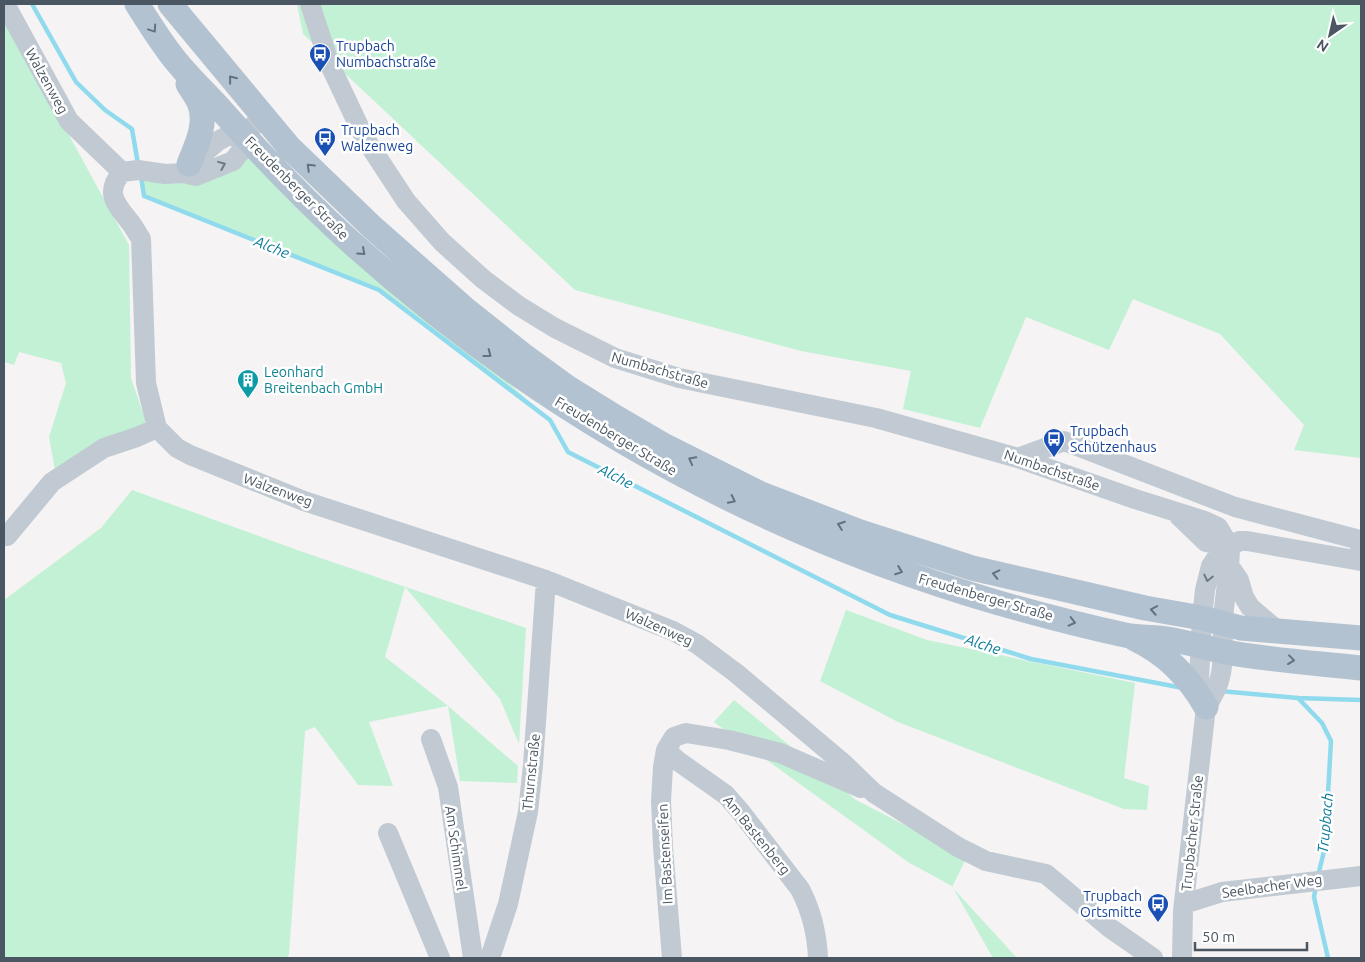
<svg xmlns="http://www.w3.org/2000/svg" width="1365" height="962" viewBox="0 0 1365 962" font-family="Ubuntu,sans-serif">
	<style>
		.green { fill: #c3f1d5 }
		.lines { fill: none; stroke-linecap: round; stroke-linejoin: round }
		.stream { stroke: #90daee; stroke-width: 4.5 }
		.minor { stroke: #c1cad2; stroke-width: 20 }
		.major { stroke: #b3c2d1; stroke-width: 25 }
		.oneway { stroke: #64717d }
		.oneway2 { stroke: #6e7983 }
		.labels { text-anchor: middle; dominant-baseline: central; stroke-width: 5; stroke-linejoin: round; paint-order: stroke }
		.transit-label { font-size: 14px; fill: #164399; stroke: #fff; text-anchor: start }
		.street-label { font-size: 14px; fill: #4a5661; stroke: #fff }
		.culture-label { font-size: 14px; fill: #0d838f; stroke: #fff; text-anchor: start }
		.water-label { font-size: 15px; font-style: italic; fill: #0c7c9b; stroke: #fff }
	</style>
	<rect width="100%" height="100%" fill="#f5f3f3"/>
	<!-- green -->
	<path class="green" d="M297,4H1361V458L1294,450L1304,425L1220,334L1133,299L1109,350L1026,317L980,428L903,409L911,371L801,351L575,290L303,34Z
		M4,8L63,124L129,245L131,378L146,422L55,470L49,437L66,383L61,363L19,352L14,365L4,362Z
		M241,151L325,219L550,420L379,290L144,196L138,170L165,174Z
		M132,490L297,550L526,628L519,744L500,699L405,587L385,657L448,706L518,766L517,783L460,781L448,706L369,722L393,786L358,785L315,727L305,731L289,954L287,958H4V600L101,528Z
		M846,610L927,640L1135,683L1124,778L1149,786L1147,810L1124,809L898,722L820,681Z
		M734,700L856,800L967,857L952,887L1017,958H993L952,886L908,862L714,722Z"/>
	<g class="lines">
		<!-- stream -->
		<path class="stream" d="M32,4L76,82L105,110L132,129L138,164
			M141,176L144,196L379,290L550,420L568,452L890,615L1031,659L1183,688
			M1220,691L1298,698L1361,700
			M1298,698L1322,723L1331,741L1325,847L1318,876
			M1316,886L1314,897L1328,958"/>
		<!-- minor -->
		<path class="minor" d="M5,4L69,121L122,172
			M310,4L330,65L364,137L406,201L442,242L483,279L519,306L555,328L615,358L679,378L876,418L1018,458L1135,499L1205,521L1218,527L1230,547
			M243,135L241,151L233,161L196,176L184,173L165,174L138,170L122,172C104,193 116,204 130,222C134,227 137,233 141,239L146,383L157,428L177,448L190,455L304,501L546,580L673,631L697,644L736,673L844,764L874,793L958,847L986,861L1046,874L1110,928L1153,958
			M188,166L218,141L227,136L243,135L263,117
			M1018,458L1064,441L1235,507L1356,539L1361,547
			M1178,515L1206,542L1230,547
			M7,536L52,482L104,448L137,437L157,428
			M1230,567L1239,580L1244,597L1250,607L1278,631
			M1206,707C1227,677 1222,658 1223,623C1224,597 1230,572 1230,547
			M431,739L448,787L473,958
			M666,750L678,761L726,795L740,811L800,889C811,910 817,934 818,958
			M388,833L440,958
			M1184,904L1222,892L1361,876
			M490,958L508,904L528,812L533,765L546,580
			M672,958L663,847L661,801L663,767L666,750L674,737L686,733L729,740L780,753L861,788
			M1182,958L1183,911L1206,707L1199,680L1202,618L1205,590L1211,566L1219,554L1239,541H1247L1361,561"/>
		<!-- major -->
		<path class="major" d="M137,4C147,20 157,36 169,52C184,73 204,91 222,111C264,158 307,203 354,245C541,412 758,533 999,603C1041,615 1083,626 1125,635C1139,638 1154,637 1168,639C1187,642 1206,648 1225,652C1269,660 1316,663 1361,668
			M170,4L289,147L372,227L465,309L523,355L567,387L617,418L665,446L761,494L860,532L972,568L1145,608L1202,618L1241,628L1361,638
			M188,84C192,91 198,98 200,105C207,125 196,146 189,164
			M1135,639C1167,654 1189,677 1206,707"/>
	</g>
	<!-- one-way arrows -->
	<defs><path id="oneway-chevron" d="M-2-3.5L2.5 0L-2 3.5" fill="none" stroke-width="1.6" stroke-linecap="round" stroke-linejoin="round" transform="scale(1.25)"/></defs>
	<g class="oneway">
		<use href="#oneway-chevron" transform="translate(153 29) rotate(56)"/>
		<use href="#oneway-chevron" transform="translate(232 79) rotate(-129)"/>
		<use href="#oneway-chevron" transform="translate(310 167) rotate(-136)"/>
		<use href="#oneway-chevron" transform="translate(362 252) rotate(42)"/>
		<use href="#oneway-chevron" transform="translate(488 354) rotate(37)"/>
		<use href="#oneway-chevron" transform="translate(692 460) rotate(-152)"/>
		<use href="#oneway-chevron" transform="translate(732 500) rotate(26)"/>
		<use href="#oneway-chevron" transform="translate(841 525) rotate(-160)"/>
		<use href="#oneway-chevron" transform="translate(899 571) rotate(21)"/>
		<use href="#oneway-chevron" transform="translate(996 574) rotate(-167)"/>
		<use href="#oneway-chevron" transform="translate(1154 610) rotate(-170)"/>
		<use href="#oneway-chevron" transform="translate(1072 622) rotate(14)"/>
		<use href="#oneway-chevron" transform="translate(1291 660) rotate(7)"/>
	</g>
	<g class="oneway2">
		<use href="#oneway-chevron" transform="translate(222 165) rotate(-22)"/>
		<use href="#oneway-chevron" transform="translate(1208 578) rotate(103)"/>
	</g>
	<!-- icons -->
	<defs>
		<g id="bus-pin" transform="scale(1.125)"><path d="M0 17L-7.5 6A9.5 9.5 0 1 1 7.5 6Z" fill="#1a4fb4" stroke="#fff"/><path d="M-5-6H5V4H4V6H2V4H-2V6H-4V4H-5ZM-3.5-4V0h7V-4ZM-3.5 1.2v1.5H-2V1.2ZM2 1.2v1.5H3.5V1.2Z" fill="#fff"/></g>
		<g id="building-pin" transform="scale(1.125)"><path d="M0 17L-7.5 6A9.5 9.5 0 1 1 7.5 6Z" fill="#0f9aa8" stroke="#fff"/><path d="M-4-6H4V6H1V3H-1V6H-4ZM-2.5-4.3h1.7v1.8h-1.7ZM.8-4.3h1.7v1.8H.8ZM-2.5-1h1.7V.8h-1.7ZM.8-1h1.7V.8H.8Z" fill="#fff"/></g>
	</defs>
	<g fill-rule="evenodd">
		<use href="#bus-pin" x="320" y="54"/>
		<use href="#bus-pin" x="325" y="138"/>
		<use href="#building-pin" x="248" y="380"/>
		<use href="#bus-pin" x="1054" y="439"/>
		<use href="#bus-pin" x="1158" y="904"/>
	</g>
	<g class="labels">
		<!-- transit labels -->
		<g class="transit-label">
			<text x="336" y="46">Trupbach<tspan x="336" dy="16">Numbachstraße</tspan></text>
			<text x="341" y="130">Trupbach<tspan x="341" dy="16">Walzenweg</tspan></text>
			<text x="1070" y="431">Trupbach<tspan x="1070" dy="16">Schützenhaus</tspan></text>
			<text x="1142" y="896" text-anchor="end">Trupbach<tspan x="1142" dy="16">Ortsmitte</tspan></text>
		</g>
		<!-- street labels -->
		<g class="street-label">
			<text transform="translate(47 81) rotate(61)">Walzenweg</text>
			<text transform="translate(297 188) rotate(45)">Freudenberger Straße</text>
			<text transform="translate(660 370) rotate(16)">Numbachstraße</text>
			<text transform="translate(616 436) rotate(31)">Freudenberger Straße</text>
			<text transform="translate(1052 470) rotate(19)">Numbachstraße</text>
			<text transform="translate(278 490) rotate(20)">Walzenweg</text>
			<text transform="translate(986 597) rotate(16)">Freudenberger Straße</text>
			<text transform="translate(659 627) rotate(24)">Walzenweg</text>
			<text transform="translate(531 772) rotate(-84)">Thurnstraße</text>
			<text transform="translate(1192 833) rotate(-84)">Trupbacher Straße</text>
			<text transform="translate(757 835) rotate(51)">Am Bastenberg</text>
			<text transform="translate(456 848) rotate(82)">Am Schimmel</text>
			<text transform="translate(665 854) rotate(-93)">Im Bastenseifen</text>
			<text transform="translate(1272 886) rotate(-8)">Seelbacher Weg</text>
		</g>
		<!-- culture labels -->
		<g class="culture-label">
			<text x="264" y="372">Leonhard<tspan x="264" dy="16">Breitenbach GmbH</tspan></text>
		</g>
		<!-- water labels -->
		<g class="water-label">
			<text transform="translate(272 247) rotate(22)">Alche</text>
			<text transform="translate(616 476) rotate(27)">Alche</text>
			<text transform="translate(983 644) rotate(18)">Alche</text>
			<text transform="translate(1325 823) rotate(-85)">Trupbach</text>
		</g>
	</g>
	<!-- border -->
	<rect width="1365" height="962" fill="none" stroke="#4a5661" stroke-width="10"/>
	<!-- north arrow -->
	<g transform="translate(1330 35) rotate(214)" stroke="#ffffff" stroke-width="4" paint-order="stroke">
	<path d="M0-4L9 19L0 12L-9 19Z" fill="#4a5661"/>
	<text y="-8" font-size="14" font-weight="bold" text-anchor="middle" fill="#4a5661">N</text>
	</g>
	<!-- scale -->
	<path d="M1195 942v8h112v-8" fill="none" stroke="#4a5661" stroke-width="2.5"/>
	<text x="1202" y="942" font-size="15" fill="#4a5661" stroke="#ffffff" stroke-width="4" paint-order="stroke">50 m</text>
</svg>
